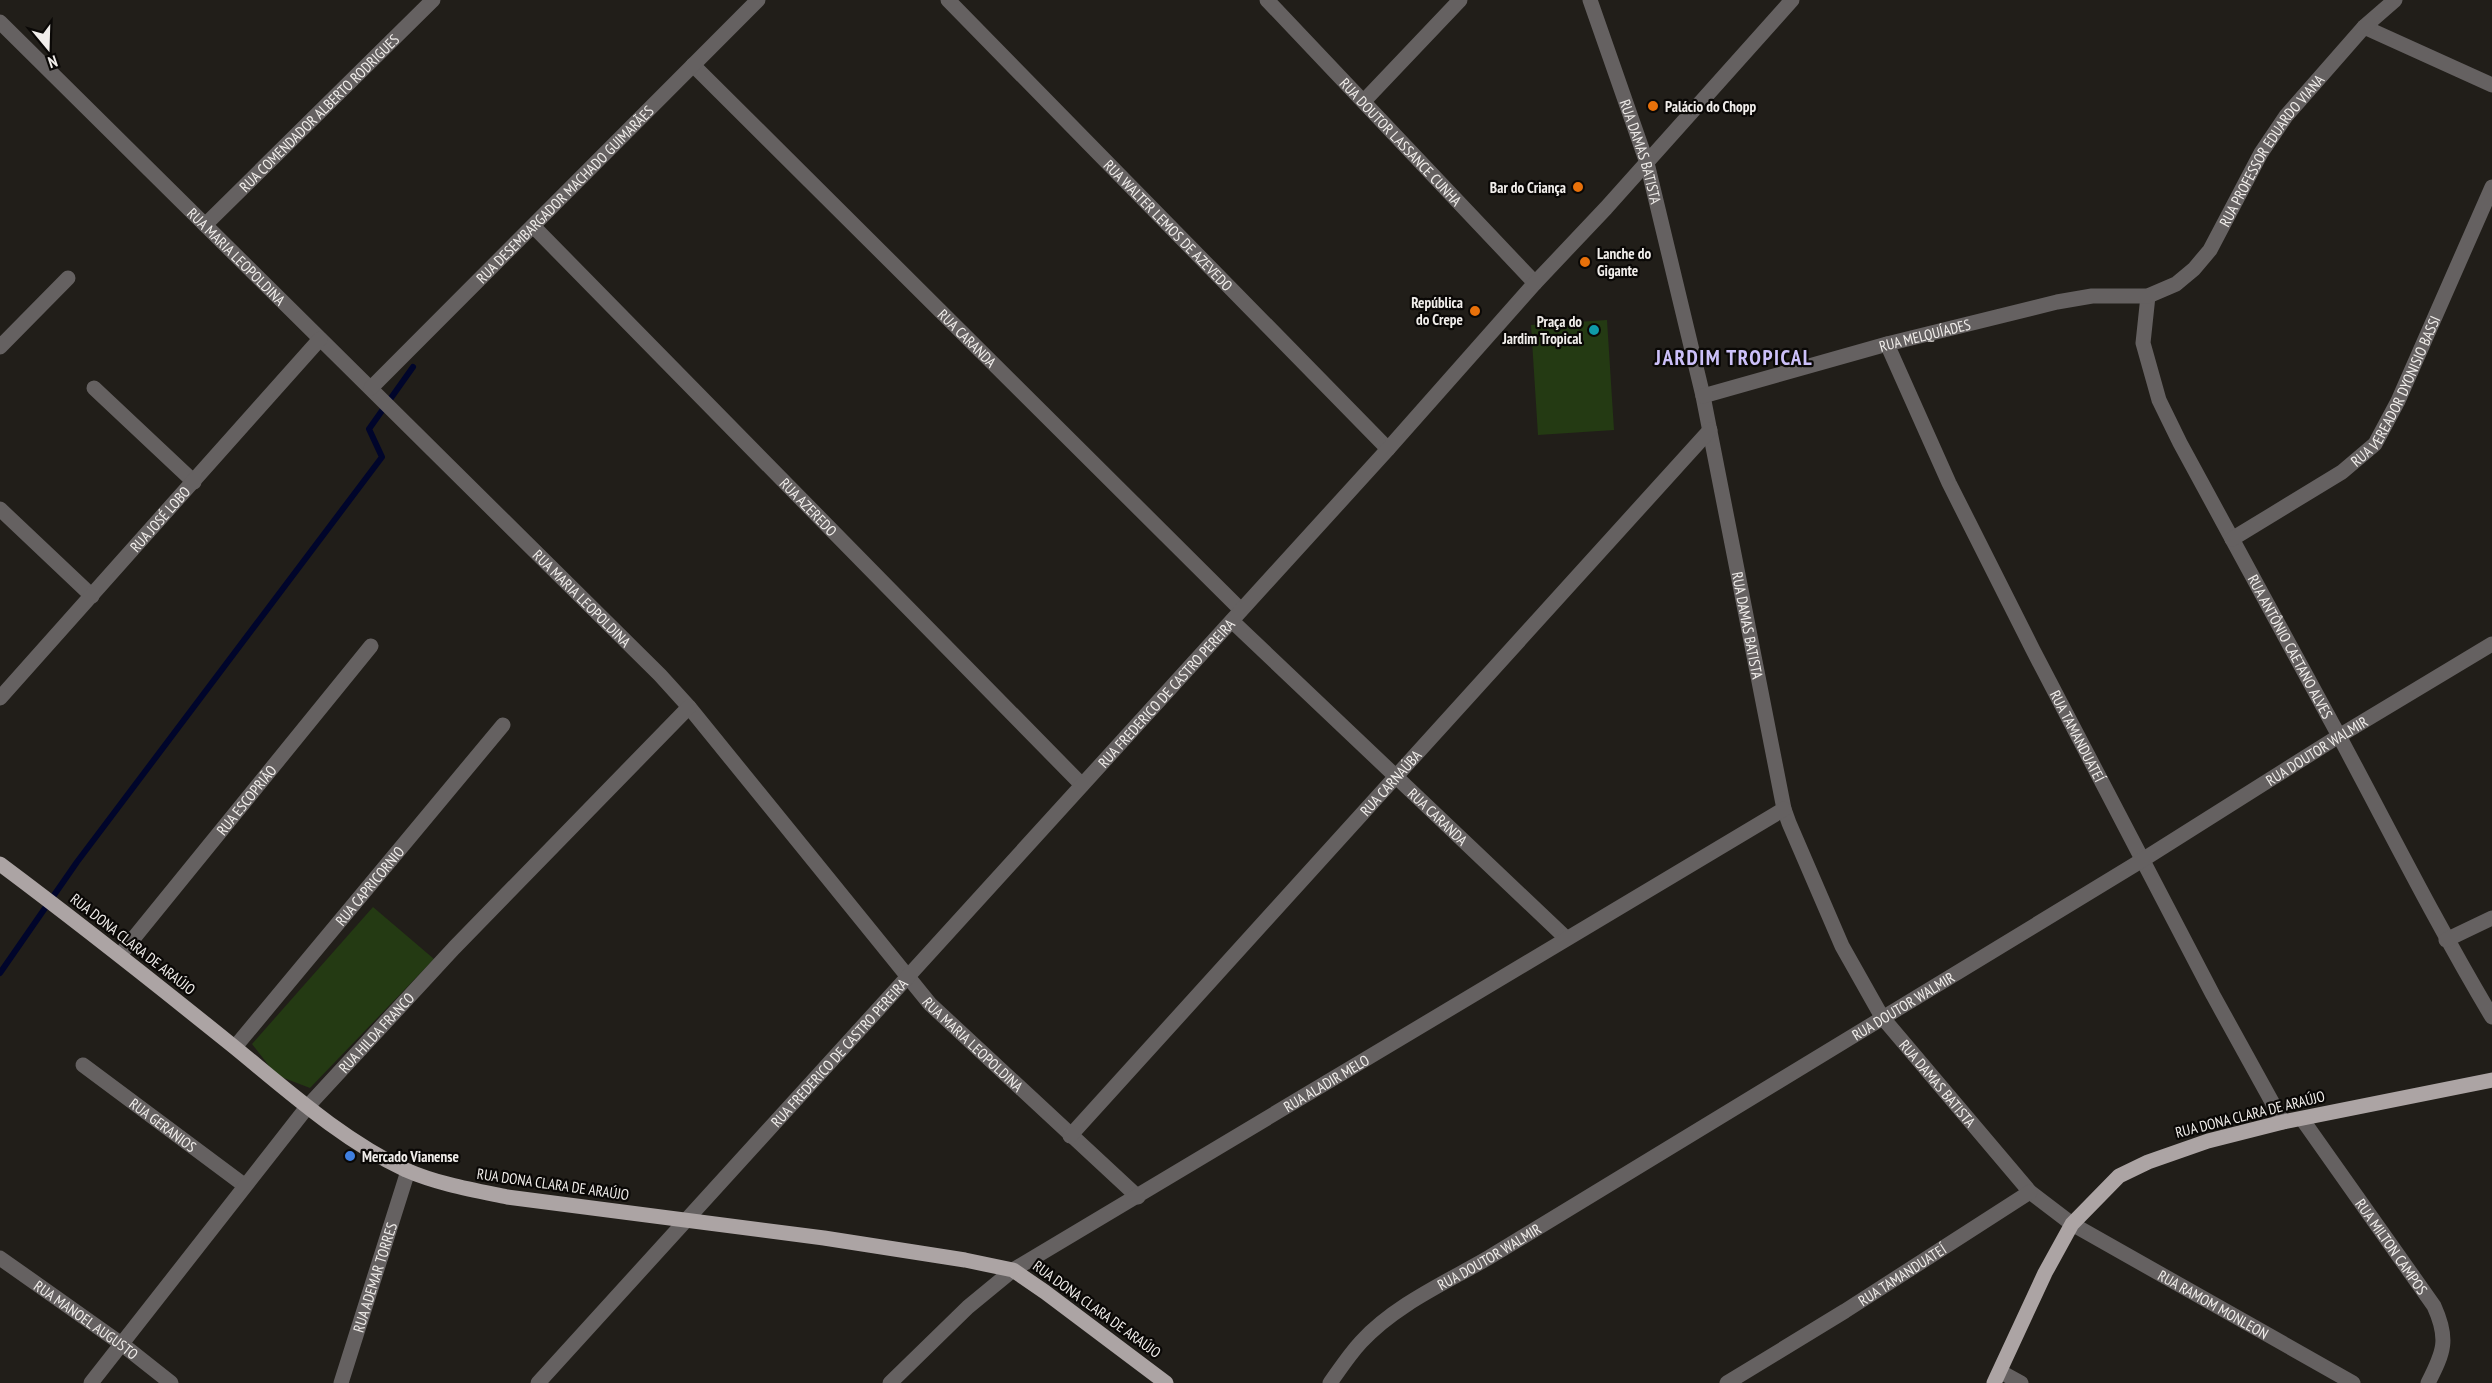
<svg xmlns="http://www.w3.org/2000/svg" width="2492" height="1383" viewBox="0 0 2492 1383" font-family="'PT Sans Narrow',sans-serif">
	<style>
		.green { fill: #243a13 }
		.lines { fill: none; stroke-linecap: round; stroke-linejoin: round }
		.stream { stroke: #00052b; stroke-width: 6 }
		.minor { stroke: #656161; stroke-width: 15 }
		.major { stroke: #aca4a4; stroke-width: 15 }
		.food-dot { fill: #e8710a; stroke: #0a0806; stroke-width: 2 }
		.culture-dot { fill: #0f9aa8; stroke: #0a0806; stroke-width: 2 }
		.shop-dot { fill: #3f7fe0; stroke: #0a0806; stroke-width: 2 }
		.labels { text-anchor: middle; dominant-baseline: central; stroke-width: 4.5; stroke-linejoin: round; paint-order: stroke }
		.poi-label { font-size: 15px; font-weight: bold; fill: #f1eeeb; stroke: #0a0806; text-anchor: start }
		.street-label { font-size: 15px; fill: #f1eeeb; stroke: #0a0806 }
		.district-label { font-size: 21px; font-weight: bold; letter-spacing: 1.5px; fill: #ccc0f9; stroke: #0a0806 }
	</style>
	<rect width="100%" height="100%" fill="#211e19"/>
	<!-- green -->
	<path class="green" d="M1607,320L1614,430L1538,435L1531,325Z
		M373,907L434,959L310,1088L276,1075L252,1044Z"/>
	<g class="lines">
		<!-- stream -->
		<path class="stream" d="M0,973L77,862L382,457L369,429L413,367"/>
		<!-- minor -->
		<g class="minor">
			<path id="s1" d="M948,0L1388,449"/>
			<path id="s2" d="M1267,0L1535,283"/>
			<path id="s3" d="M1590,0L1647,163L1703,396L1784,809L1789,823L1842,946L1882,1017L2030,1192L2072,1224L2353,1383"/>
			<path id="s4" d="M0,22L660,675L689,707L930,1004L1138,1197"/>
			<path d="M2364,27L2492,85"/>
			<path id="s5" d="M693,65L1241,610"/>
			<path d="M1364,101L1460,0"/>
			<path id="s6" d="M205,225L433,0"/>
			<path id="s7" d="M534,227L1082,785"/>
			<path id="s8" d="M2148,296L2143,343L2159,400L2180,443C2233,540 2286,637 2338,734C2389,829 2437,925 2492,1017"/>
			<path id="s9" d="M1887,344L1949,483L2033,650L2213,995L2283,1122"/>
			<path d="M0,347L68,278"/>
			<path d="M94,388L194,482"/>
			<path id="s10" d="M371,388L758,0"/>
			<path id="s11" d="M1703,396L1887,344L2057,302L2092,296H2148L2176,284L2194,269L2210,250L2261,153L2286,116L2364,27L2395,0"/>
			<path d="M0,509L92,596"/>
			<path id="s12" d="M2232,539L2342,472L2375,444L2398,401L2492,187"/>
			<path id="s13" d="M1232,621L1566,938"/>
			<path id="s14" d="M0,698L320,339"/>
			<path d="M2446,940L2492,918"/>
			<path id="s15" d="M120,955L371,646"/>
			<path id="s16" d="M235,1047L503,725"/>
			<path id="s17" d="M83,1065L244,1185"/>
			<path id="s18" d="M2302,1119L2434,1306C2449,1339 2444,1352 2428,1383"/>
			<path id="s19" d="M1070,1136L1710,430"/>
			<path id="s20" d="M0,1258L123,1345L171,1383"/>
			<path d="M2001,1372L2021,1383"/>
			<path id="s21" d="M91,1383L308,1106L454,948L689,707"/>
			<path id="s22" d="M341,1383L408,1171"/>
			<path id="s23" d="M538,1383L1388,449L1535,283L1606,208L1792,0"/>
			<path id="s24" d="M890,1383L968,1307L1013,1270L1784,809"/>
			<path id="s25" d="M1330,1383C1340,1369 1349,1355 1361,1342C1395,1305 1445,1283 1488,1258L2144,859L2339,736L2492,644"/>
			<path id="s26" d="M1727,1383L1845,1311L2030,1192"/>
		</g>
		<!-- major -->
		<path class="major" d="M0,864C79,923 156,984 233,1046C287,1090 342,1140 406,1170C438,1184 473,1190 507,1197L824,1238L965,1260L1013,1270L1045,1292L1166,1383
			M1994,1383L2045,1273L2072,1224L2119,1176L2148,1162L2208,1141L2283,1122L2492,1080"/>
	</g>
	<!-- markers -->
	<g class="food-dot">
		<circle cx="1653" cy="106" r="6"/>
		<circle cx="1578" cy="187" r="6"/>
		<circle cx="1585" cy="262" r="6"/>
		<circle cx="1475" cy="311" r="6"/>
	</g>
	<circle class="culture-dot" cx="1594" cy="330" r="6"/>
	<circle class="shop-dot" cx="350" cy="1156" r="6"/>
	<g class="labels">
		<!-- poi labels -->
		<g class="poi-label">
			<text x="1665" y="106">Palácio do Chopp</text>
			<text x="1566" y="187" text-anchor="end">Bar do Criança</text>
			<text x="1597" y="253">Lanche do<tspan x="1597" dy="17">Gigante</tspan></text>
			<text x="1463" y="302" text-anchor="end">República<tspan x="1463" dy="17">do Crepe</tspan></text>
			<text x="1582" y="321" text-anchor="end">Praça do<tspan x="1582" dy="17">Jardim Tropical</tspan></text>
			<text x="362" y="1156">Mercado Vianense</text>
		</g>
		<!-- street labels -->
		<g class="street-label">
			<text stroke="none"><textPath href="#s6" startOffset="160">RUA COMENDADOR ALBERTO RODRIGUES</textPath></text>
			<text stroke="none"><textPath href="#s2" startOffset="195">RUA DOUTOR LASSANCE CUNHA</textPath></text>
			<text stroke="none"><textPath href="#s11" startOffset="654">RUA PROFESSOR EDUARDO VIANA</textPath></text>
			<text stroke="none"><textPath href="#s3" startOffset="160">RUA DAMAS BATISTA</textPath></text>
			<text stroke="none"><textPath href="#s10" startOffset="274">RUA DESEMBARGADOR MACHADO GUIMARÃES</textPath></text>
			<text stroke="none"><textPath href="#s1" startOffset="315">RUA WALTER LEMOS DE AZEVEDO</textPath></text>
			<text stroke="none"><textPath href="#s4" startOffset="333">RUA MARIA LEOPOLDINA</textPath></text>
			<text stroke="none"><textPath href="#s11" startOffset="230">RUA MELQUÍADES</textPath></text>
			<text stroke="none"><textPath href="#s5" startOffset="387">RUA CARANDA</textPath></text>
			<text stroke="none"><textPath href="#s12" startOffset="228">RUA VEREADOR DYONISIO BASSI</textPath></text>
			<text stroke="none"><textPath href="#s7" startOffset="392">RUA AZEREDO</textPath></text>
			<text stroke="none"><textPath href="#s14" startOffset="240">RUA JOSÉ LOBO</textPath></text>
			<text stroke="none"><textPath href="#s4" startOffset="819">RUA MARIA LEOPOLDINA</textPath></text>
			<text stroke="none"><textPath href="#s3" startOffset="646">RUA DAMAS BATISTA</textPath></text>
			<text stroke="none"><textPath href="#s8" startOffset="386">RUA ANTÔNIO CAETANO ALVES</textPath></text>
			<text stroke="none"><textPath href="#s23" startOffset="933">RUA FREDERICO DE CASTRO PEREIRA</textPath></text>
			<text stroke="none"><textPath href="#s9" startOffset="436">RUA TAMANDUATEÍ</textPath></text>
			<text stroke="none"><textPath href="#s25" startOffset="1176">RUA DOUTOR WALMIR</textPath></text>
			<text stroke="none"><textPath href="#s19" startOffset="477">RUA CARNAÚBA</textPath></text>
			<text stroke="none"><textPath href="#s15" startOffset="200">RUA ESCOPRIÃO</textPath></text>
			<text stroke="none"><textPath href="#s13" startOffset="284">RUA CARANDA</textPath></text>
			<text stroke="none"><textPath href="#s16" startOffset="210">RUA CAPRICORNIO</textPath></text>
			<text transform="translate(133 944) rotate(38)">RUA DONA CLARA DE ARAÚJO</text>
			<text stroke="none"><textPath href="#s25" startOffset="690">RUA DOUTOR WALMIR</textPath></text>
			<text stroke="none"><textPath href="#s21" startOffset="452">RUA HILDA FRANCO</textPath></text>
			<text stroke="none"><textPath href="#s4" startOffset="1413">RUA MARIA LEOPOLDINA</textPath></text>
			<text stroke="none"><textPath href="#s23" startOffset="447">RUA FREDERICO DE CASTRO PEREIRA</textPath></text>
			<text stroke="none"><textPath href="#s24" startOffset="532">RUA ALADIR MELO</textPath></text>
			<text stroke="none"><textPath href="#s3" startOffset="1150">RUA DAMAS BATISTA</textPath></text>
			<text transform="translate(2250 1114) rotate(-14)">RUA DONA CLARA DE ARAÚJO</text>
			<text stroke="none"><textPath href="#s17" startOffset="100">RUA GERANIOS</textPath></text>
			<text transform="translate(553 1184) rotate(8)">RUA DONA CLARA DE ARAÚJO</text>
			<text stroke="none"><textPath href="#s18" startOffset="156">RUA MILTON CAMPOS</textPath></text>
			<text stroke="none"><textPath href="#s25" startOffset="206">RUA DOUTOR WALMIR</textPath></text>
			<text stroke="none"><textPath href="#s26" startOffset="206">RUA TAMANDUATEÍ</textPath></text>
			<text stroke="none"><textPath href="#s22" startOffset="111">RUA ADEMAR TORRES</textPath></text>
			<text stroke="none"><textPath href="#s3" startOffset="1508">RUA RAMOM MONLEON</textPath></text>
			<text transform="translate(1097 1309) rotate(36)">RUA DONA CLARA DE ARAÚJO</text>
			<text stroke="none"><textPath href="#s20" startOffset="106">RUA MANOEL AUGUSTO</textPath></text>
		</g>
		<!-- district labels -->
		<g class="district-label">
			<text x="1734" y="357">JARDIM TROPICAL</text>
		</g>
	</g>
	<!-- north arrow -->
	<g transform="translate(48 48) rotate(161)" stroke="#0a0806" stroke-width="4.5" paint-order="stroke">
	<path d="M0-4.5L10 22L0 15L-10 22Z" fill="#f1eeeb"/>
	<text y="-9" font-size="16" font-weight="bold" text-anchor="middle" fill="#f1eeeb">N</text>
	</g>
</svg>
